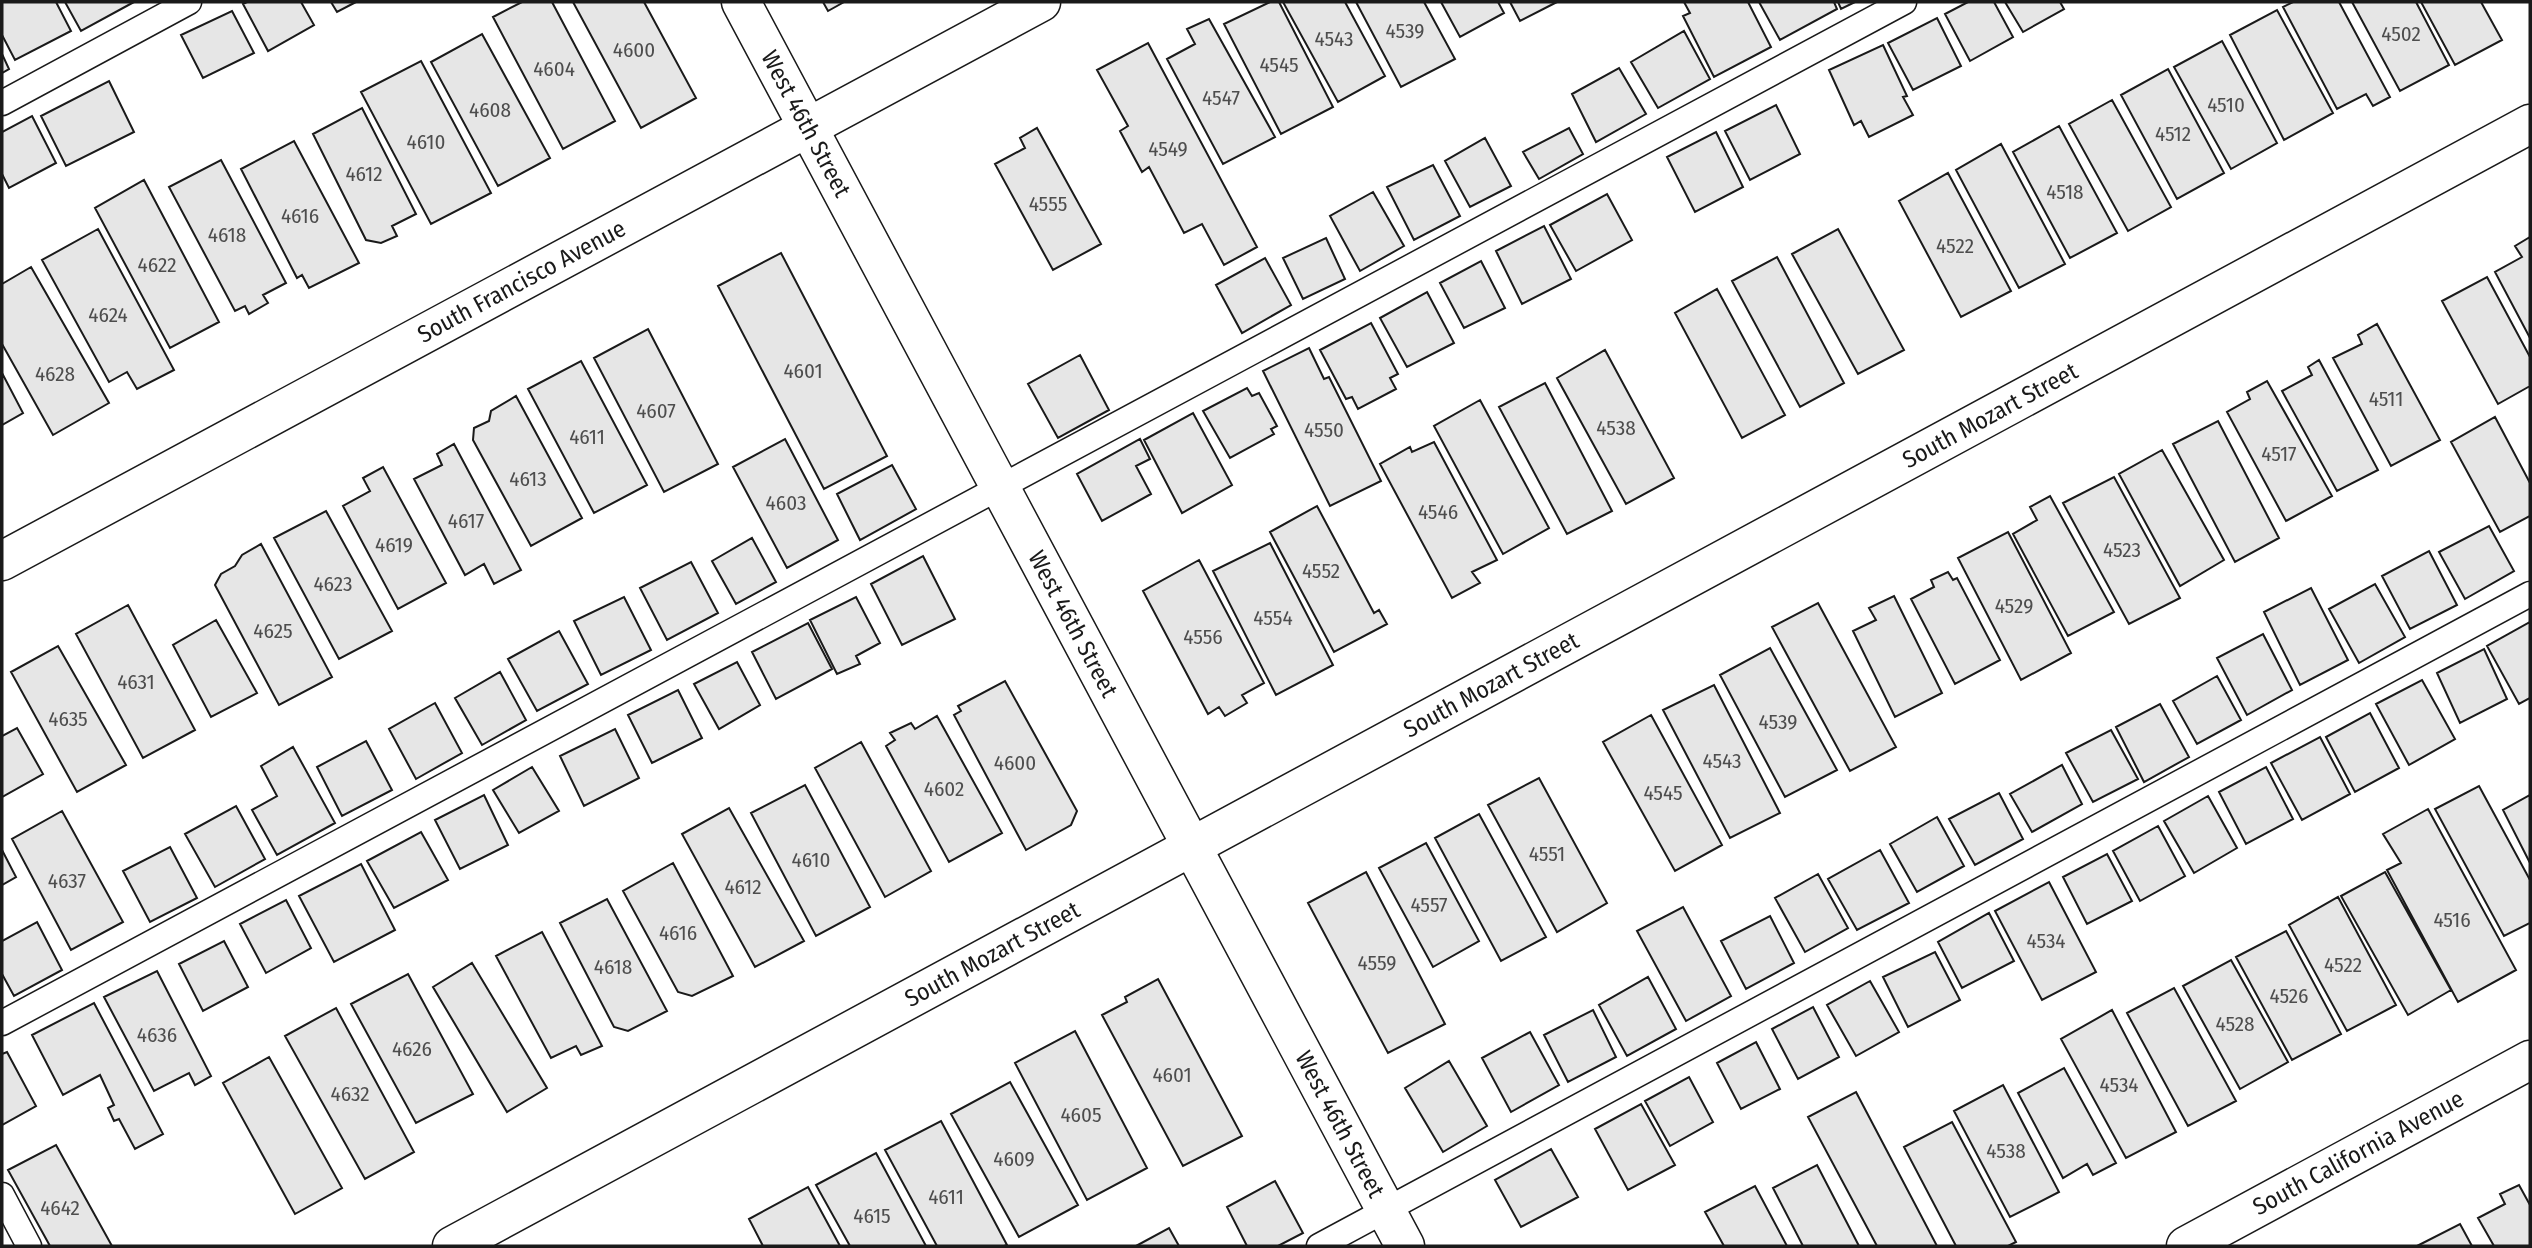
<svg xmlns="http://www.w3.org/2000/svg" width="2532" height="1248" viewBox="0 0 2532 1248" font-family="'Fira Sans Condensed',sans-serif">
	<style>
		.building { fill: #e6e6e6; stroke: #1a1a1a; stroke-width: 2 }
		.lines { fill: none; stroke-linecap: round; stroke-linejoin: round }
		.service-casing { stroke: #1a1a1a; stroke-width: 27 }
		.minor-casing { stroke: #1a1a1a; stroke-width: 41 }
		.secondary-casing { stroke: #1a1a1a; stroke-width: 41 }
		.service { stroke: #fff; stroke-width: 24 }
		.minor { stroke: #fff; stroke-width: 38 }
		.secondary { stroke: #fff; stroke-width: 38 }
		.labels { text-anchor: middle; dominant-baseline: central; stroke-width: 5; stroke-linejoin: round; paint-order: stroke }
		.number-label { font-size: 21px; fill: #4d4d4d }
		.street-label { font-size: 24px; fill: #1a1a1a; stroke: #fff }
	</style>
	<rect width="100%" height="100%" fill="#fff"/>
	<!-- building -->
	<path class="building" d="M2,2H56L71,31L15,60L2,35Z
		M65,2H134L81,31Z
		M247,2H301L314,25L268,51L243,4Z
		M331,2H356L337,12Z
		M522,2H552L615,121L563,149L493,17Z
		M573,2H644L696,98L641,128Z
		M823,2H844L828,11Z
		M1270,2H1279L1333,107L1281,134L1224,24Z
		M1283,2H1345L1385,76L1338,102Z
		M1356,2H1424L1455,59L1401,87Z
		M1441,2H1498L1504,13L1460,37Z
		M1510,2H1557L1520,21Z
		M1684,2H1748L1771,47L1714,77L1683,16L1690,13Z
		M1759,2H1834L1837,9L1780,40Z
		M1838,2H1855L1841,9Z
		M1968,2H1994L2013,37L1970,61L1945,14Z
		M2005,2H2060L2064,9L2023,32Z
		M2293,2H2339L2390,97L2373,106L2366,94L2337,109L2283,7Z
		M2352,2H2416L2449,65L2400,91Z
		M2421,2H2481L2502,40L2455,65Z
		M2277,10L2333,113L2284,140L2230,35Z
		M232,11L254,53L203,78L181,35Z
		M1937,18L1961,66L1913,90L1888,43Z
		M1209,19L1275,137L1223,164L1167,59L1195,44L1187,29Z
		M1684,31L1710,79L1658,108L1631,62Z
		M482,34L550,158L498,186L431,62Z
		M2222,41L2277,143L2231,169L2174,67Z
		M1148,43L1257,247L1224,265L1202,224L1184,233L1149,167L1142,172L1120,131L1128,126L1097,70Z
		M1883,45L1907,96L1903,97L1913,115L1869,137L1861,121L1854,125L1829,70Z
		M2,54L9,69L2,73Z
		M421,61L491,193L431,224L361,92Z
		M1619,68L1646,114L1596,142L1572,94Z
		M2168,69L2224,173L2177,199L2121,95Z
		M109,81L134,132L66,166L41,116Z
		M2112,100L2171,207L2128,231L2069,124Z
		M1776,105L1800,154L1750,180L1725,131Z
		M362,108L416,214L392,226L397,236L381,243L366,240L313,134Z
		M32,116L56,163L9,188L2,174V132Z
		M2059,126L2117,233L2070,258L2013,152Z
		M1037,128L1101,244L1053,270L995,164L1025,148L1020,138Z
		M1569,128L1583,154L1539,179L1523,152Z
		M1716,132L1743,187L1695,212L1667,157Z
		M1485,138L1511,186L1470,207L1445,161Z
		M294,141L359,263L309,288L302,275L297,278L241,169Z
		M2001,144L2065,264L2019,288L1956,170Z
		M221,160L286,283L263,295L268,303L249,314L245,306L235,311L169,187Z
		M1433,165L1460,216L1414,240L1387,187Z
		M1948,173L2011,291L1961,317L1899,201Z
		M144,180L219,322L170,348L95,208Z
		M1373,192L1404,246L1360,271L1330,216Z
		M1607,194L1632,240L1576,271L1550,225Z
		M1544,226L1571,279L1522,304L1496,251Z
		M98,229L174,370L137,389L127,372L109,382L42,260Z
		M1838,229L1904,350L1858,374L1792,254Z
		M2530,237V338L2495,272L2522,257L2515,246Z
		M1326,238L1345,279L1303,299L1283,258Z
		M781,253L887,456L824,489L718,286Z
		M1777,257L1844,383L1800,407L1732,281Z
		M1265,258L1291,305L1242,333L1216,285Z
		M1481,261L1505,308L1464,328L1440,283Z
		M31,267L109,403L53,435L2,344V284Z
		M2487,277L2530,357V386L2498,404L2442,301Z
		M1717,289L1785,415L1742,438L1675,313Z
		M1427,292L1454,343L1407,367L1380,318Z
		M1371,323L1398,374L1390,378L1396,389L1358,409L1352,397L1346,399L1320,350Z
		M2377,324L2440,440L2391,466L2333,358L2362,344L2358,335Z
		M648,329L718,464L664,492L594,358Z
		M1309,348L1324,379L1329,377L1381,481L1330,506L1263,371Z
		M1605,350L1674,478L1626,504L1557,378Z
		M1080,355L1109,410L1058,438L1028,384Z
		M2319,360L2378,470L2337,491L2282,391L2312,375L2308,367Z
		M581,361L647,485L594,513L528,389Z
		M2,373L23,413L2,425Z
		M2267,381L2332,496L2286,521L2227,412L2250,399L2247,392Z
		M1545,383L1612,511L1567,534L1499,407Z
		M1247,388L1252,396L1259,393L1277,426L1271,429L1274,434L1230,458L1203,411Z
		M516,396L582,518L531,546L473,440L474,428L489,421L491,411Z
		M1480,400L1549,528L1503,554L1434,426Z
		M1193,413L1232,485L1182,513L1144,440Z
		M2495,417L2530,483V516L2500,532L2451,442Z
		M2218,421L2279,538L2235,562L2173,444Z
		M785,439L838,540L787,568L733,467Z
		M1140,439L1150,459L1136,466L1151,494L1102,521L1077,474Z
		M1434,442L1497,560L1472,572L1480,583L1452,598L1380,464L1410,447L1412,452Z
		M454,444L521,570L494,584L484,564L465,575L414,479L442,465L437,454Z
		M2162,450L2224,560L2180,586L2119,474Z
		M892,465L916,509L860,540L837,494Z
		M383,467L446,583L398,609L343,506L370,491L363,478Z
		M2114,477L2180,598L2129,624L2063,503Z
		M2050,496L2114,612L2068,636L2013,534L2037,520L2030,507Z
		M1317,506L1374,613L1379,610L1387,624L1334,652L1270,532Z
		M326,511L392,631L339,659L274,538Z
		M2489,526L2514,571L2465,599L2439,552Z
		M2008,532L2071,653L2021,680L1958,558Z
		M752,538L776,582L736,604L712,561Z
		M1270,543L1333,665L1276,695L1213,571Z
		M261,544L332,677L279,705L215,585L221,574L235,566L242,555Z
		M2429,551L2457,605L2410,629L2382,576Z
		M923,556L955,619L902,645L871,584Z
		M1199,560L1264,683L1242,695L1247,703L1225,716L1219,707L1208,714L1143,591Z
		M691,562L718,613L667,640L640,588Z
		M1948,572L1953,580L1957,578L2000,660L1955,684L1911,599L1934,587L1931,580Z
		M2375,584L2405,637L2359,663L2329,609Z
		M2311,588L2348,660L2300,685L2264,612Z
		M1894,596L1942,693L1895,717L1853,631L1876,620L1869,608Z
		M624,597L651,650L601,675L574,621Z
		M856,597L880,643L856,656L860,664L837,674L810,620Z
		M1818,603L1896,747L1850,771L1772,627Z
		M128,605L195,730L143,758L76,634Z
		M216,620L257,693L211,717L173,645Z
		M2530,622V698L2519,704L2487,646Z
		M808,623L832,669L776,699L752,652Z
		M559,631L588,684L537,711L508,659Z
		M2263,634L2292,690L2247,715L2217,658Z
		M58,646L126,765L77,792L11,672Z
		M1770,648L1837,770L1785,797L1720,675Z
		M2484,649L2507,699L2460,723L2437,673Z
		M737,662L760,705L719,729L694,684Z
		M500,672L526,720L482,745L455,698Z
		M2217,676L2241,720L2197,744L2173,701Z
		M2422,680L2455,739L2409,765L2376,704Z
		M1005,681L1077,811L1071,825L1026,850L954,715L961,711L958,706Z
		M1714,685L1780,813L1730,838L1663,710Z
		M678,690L702,738L652,763L628,715Z
		M435,703L462,753L416,779L389,729Z
		M2160,704L2189,757L2144,782L2116,727Z
		M2370,713L2399,768L2355,792L2326,737Z
		M1651,715L1722,845L1675,871L1603,742Z
		M937,716L1002,833L949,862L886,746L895,740L890,733L911,723L915,729Z
		M17,728L43,774L2,797V736Z
		M615,729L639,778L584,806L560,756Z
		M2111,730L2138,779L2093,802L2066,753Z
		M2320,737L2350,794L2302,820L2271,763Z
		M366,741L392,790L342,816L317,767Z
		M861,742L931,871L885,897L815,768Z
		M293,747L335,823L277,855L252,810L277,796L261,766Z
		M2062,765L2082,804L2032,832L2010,794Z
		M532,767L559,811L519,833L493,790Z
		M2266,767L2293,819L2246,844L2219,792Z
		M1539,778L1607,903L1557,932L1488,805Z
		M805,785L870,907L816,936L751,813Z
		M2479,786L2530,880V923L2504,936L2435,809Z
		M1999,793L2023,839L1975,865L1949,819Z
		M484,795L508,845L460,869L435,820Z
		M2530,795V863L2503,810Z
		M2208,796L2237,848L2194,873L2164,821Z
		M236,806L265,859L215,887L185,834Z
		M729,808L804,941L755,967L682,834Z
		M2428,809L2516,970L2458,1002L2387,870L2401,863L2383,834Z
		M62,811L123,922L71,950L12,839Z
		M1479,814L1546,937L1501,961L1435,838Z
		M1937,817L1964,866L1917,892L1890,844Z
		M2158,826L2185,876L2140,901L2113,851Z
		M421,832L448,880L394,908L367,861Z
		M1426,843L1479,941L1433,967L1379,868Z
		M170,847L197,898L150,922L123,871Z
		M2,850L16,877L2,885Z
		M1880,850L1909,903L1857,930L1828,879Z
		M2107,854L2132,901L2087,924L2063,877Z
		M673,863L733,976L692,996L678,992L623,891Z
		M361,864L395,930L334,962L299,896Z
		M1366,872L1445,1024L1388,1053L1308,903Z
		M2385,872L2451,990L2408,1015L2341,896Z
		M1818,874L1848,928L1805,952L1775,898Z
		M2049,882L2096,972L2042,1000L1995,911Z
		M2338,897L2396,1005L2347,1031L2289,925Z
		M607,899L667,1011L628,1031L614,1027L560,923Z
		M286,900L311,948L266,973L240,924Z
		M1683,907L1731,996L1686,1021L1637,931Z
		M1989,913L2014,961L1962,988L1938,942Z
		M1770,916L1794,963L1746,989L1721,941Z
		M37,922L62,970L14,996L2,974V941Z
		M2286,931L2341,1034L2292,1060L2236,957Z
		M542,932L602,1046L581,1055L576,1046L551,1058L496,956Z
		M224,941L248,987L203,1011L179,964Z
		M1935,952L1960,1000L1908,1027L1883,977Z
		M2231,960L2288,1062L2240,1089L2183,986Z
		M472,963L547,1088L507,1112L433,987Z
		M157,971L211,1076L195,1085L189,1073L154,1091L104,997Z
		M408,974L473,1094L416,1123L351,1004Z
		M1648,977L1676,1029L1627,1056L1599,1005Z
		M1158,979L1242,1136L1183,1166L1102,1015L1127,1002L1125,997Z
		M1870,981L1899,1032L1856,1056L1827,1005Z
		M2174,988L2236,1101L2188,1126L2127,1013Z
		M94,1003L163,1134L135,1149L119,1119L114,1121L108,1108L114,1105L100,1075L63,1095L32,1035Z
		M1813,1007L1839,1057L1798,1079L1772,1029Z
		M336,1008L414,1152L365,1179L285,1036Z
		M1593,1010L1616,1057L1568,1082L1544,1035Z
		M2112,1010L2176,1132L2126,1158L2061,1039Z
		M1075,1031L1147,1168L1087,1200L1015,1063Z
		M1530,1032L1559,1085L1511,1112L1482,1058Z
		M1756,1042L1780,1089L1741,1109L1717,1063Z
		M7,1052L36,1106L2,1125V1054Z
		M269,1057L342,1188L295,1214L223,1083Z
		M1449,1061L1487,1126L1443,1152L1405,1088Z
		M2064,1068L2116,1163L2093,1175L2087,1164L2063,1178L2018,1093Z
		M1689,1077L1713,1122L1670,1146L1645,1101Z
		M1010,1082L1078,1205L1019,1237L951,1114Z
		M2003,1085L2059,1192L2010,1217L1954,1111Z
		M1856,1092L1937,1246H1877L1808,1117Z
		M1641,1104L1675,1165L1628,1190L1595,1129Z
		M941,1121L1007,1245L1004,1246H937L885,1150Z
		M1952,1122L2016,1242L2008,1246H1956L1904,1147Z
		M56,1145L112,1246H50L8,1170Z
		M1551,1149L1578,1197L1521,1227L1495,1180Z
		M876,1153L926,1246H850L816,1185Z
		M1817,1165L1859,1246H1803L1773,1188Z
		M1275,1181L1303,1233L1278,1246H1247L1227,1207Z
		M2519,1185L2530,1205V1246H2494L2478,1218L2505,1204L2500,1194Z
		M1755,1186L1787,1246H1724L1705,1212Z
		M808,1187L840,1246H763L749,1219Z
		M2460,1224L2472,1246H2417Z
		M1169,1228L1179,1246H1136Z"/>
	<g class="lines">
		<!-- service casing -->
		<g class="service-casing">
			<path id="service" d="M2,103L189,2
				M2,1023L1904,2
				M2,1195L29,1246
				M1319,1246L2530,594"/>
		</g>
		<!-- minor casing -->
		<g class="minor-casing">
			<g id="minor">
				<path id="s1" d="M741,2L1405,1246"/>
				<path id="s2" d="M2,561L1041,2"/>
				<path id="s3" d="M452,1246L2530,124"/>
			</g>
		</g>
		<!-- secondary casing -->
		<g class="secondary-casing">
			<g id="secondary">
				<path id="s4" d="M2186,1246L2530,1060"/>
			</g>
		</g>
		<!-- service -->
		<use href="#service" class="service"/>
		<!-- minor -->
		<use href="#minor" class="minor"/>
		<!-- secondary -->
		<use href="#secondary" class="secondary"/>
	</g>
	<g class="labels">
		<!-- number labels -->
		<g class="number-label">
			<text x="1405" y="31">4539</text>
			<text x="2401" y="34">4502</text>
			<text x="1334" y="39">4543</text>
			<text x="634" y="50">4600</text>
			<text x="1279" y="65">4545</text>
			<text x="554" y="69">4604</text>
			<text x="1221" y="98">4547</text>
			<text x="2226" y="105">4510</text>
			<text x="490" y="110">4608</text>
			<text x="2173" y="134">4512</text>
			<text x="426" y="142">4610</text>
			<text x="1168" y="149">4549</text>
			<text x="364" y="174">4612</text>
			<text x="2065" y="192">4518</text>
			<text x="1048" y="204">4555</text>
			<text x="300" y="216">4616</text>
			<text x="227" y="235">4618</text>
			<text x="1955" y="246">4522</text>
			<text x="157" y="265">4622</text>
			<text x="108" y="315">4624</text>
			<text x="803" y="371">4601</text>
			<text x="55" y="374">4628</text>
			<text x="2386" y="399">4511</text>
			<text x="656" y="411">4607</text>
			<text x="1616" y="428">4538</text>
			<text x="1324" y="430">4550</text>
			<text x="587" y="437">4611</text>
			<text x="2279" y="454">4517</text>
			<text x="528" y="479">4613</text>
			<text x="786" y="503">4603</text>
			<text x="1438" y="512">4546</text>
			<text x="466" y="521">4617</text>
			<text x="394" y="545">4619</text>
			<text x="2122" y="550">4523</text>
			<text x="1321" y="571">4552</text>
			<text x="333" y="584">4623</text>
			<text x="2014" y="606">4529</text>
			<text x="1273" y="618">4554</text>
			<text x="273" y="631">4625</text>
			<text x="1203" y="637">4556</text>
			<text x="136" y="682">4631</text>
			<text x="68" y="719">4635</text>
			<text x="1778" y="722">4539</text>
			<text x="1722" y="761">4543</text>
			<text x="1015" y="763">4600</text>
			<text x="944" y="789">4602</text>
			<text x="1663" y="793">4545</text>
			<text x="1547" y="854">4551</text>
			<text x="811" y="860">4610</text>
			<text x="67" y="881">4637</text>
			<text x="743" y="887">4612</text>
			<text x="1429" y="905">4557</text>
			<text x="2452" y="920">4516</text>
			<text x="678" y="933">4616</text>
			<text x="2046" y="941">4534</text>
			<text x="1377" y="963">4559</text>
			<text x="2343" y="965">4522</text>
			<text x="613" y="967">4618</text>
			<text x="2289" y="996">4526</text>
			<text x="2235" y="1024">4528</text>
			<text x="157" y="1035">4636</text>
			<text x="412" y="1049">4626</text>
			<text x="1172" y="1075">4601</text>
			<text x="2119" y="1085">4534</text>
			<text x="350" y="1094">4632</text>
			<text x="1081" y="1115">4605</text>
			<text x="2006" y="1151">4538</text>
			<text x="1014" y="1159">4609</text>
			<text x="946" y="1197">4611</text>
			<text x="60" y="1208">4642</text>
			<text x="872" y="1216">4615</text>
		</g>
		<!-- street labels -->
		<g class="street-label">
			<text stroke="none"><textPath href="#s1" startOffset="138">West 46th Street</textPath></text>
			<text stroke="none"><textPath href="#s2" startOffset="590">South Francisco Avenue</textPath></text>
			<text stroke="none"><textPath href="#s3" startOffset="1748">South Mozart Street</textPath></text>
			<text stroke="none"><textPath href="#s1" startOffset="705">West 46th Street</textPath></text>
			<text stroke="none"><textPath href="#s3" startOffset="1181">South Mozart Street</textPath></text>
			<text stroke="none"><textPath href="#s3" startOffset="614">South Mozart Street</textPath></text>
			<text stroke="none"><textPath href="#s1" startOffset="1272">West 46th Street</textPath></text>
			<text stroke="none"><textPath href="#s4" startOffset="196">South California Avenue</textPath></text>
		</g>
	</g>
	<!-- border -->
	<rect width="2532" height="1248" fill="none" stroke="#1a1a1a" stroke-width="7"/>
</svg>
